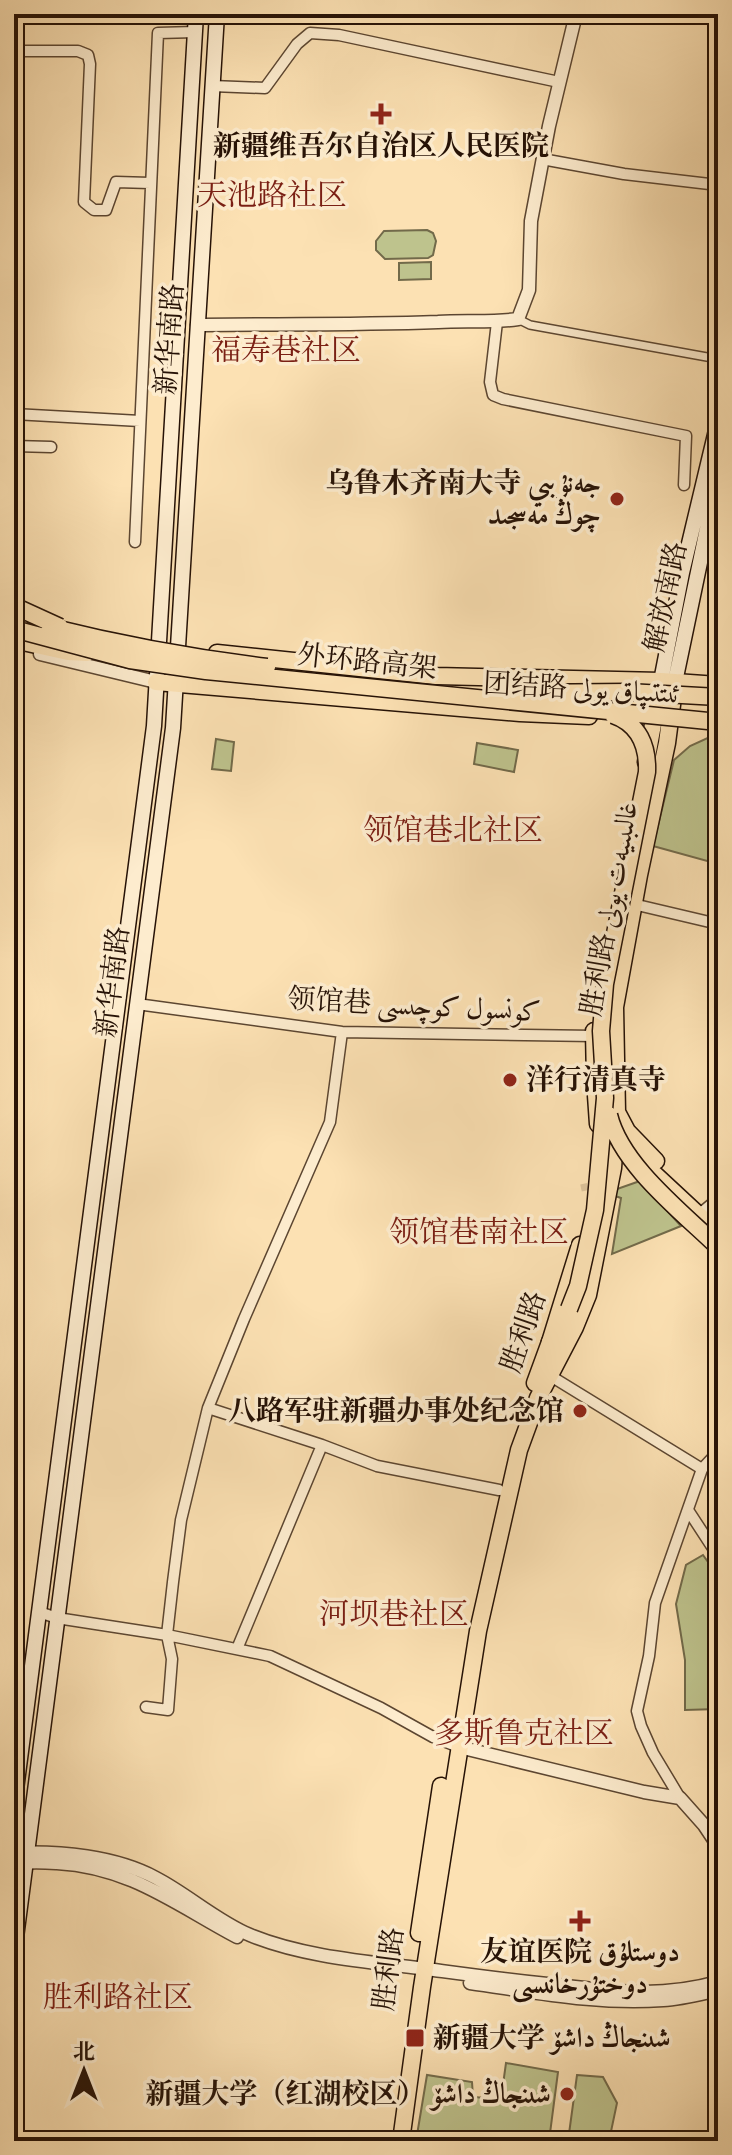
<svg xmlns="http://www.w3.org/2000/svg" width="732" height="2155" viewBox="0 0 732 2155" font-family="'IM FELL DW Pica',Amiri,'Noto Serif SC',serif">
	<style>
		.green { fill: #bec38d; stroke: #726a4a; stroke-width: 2 }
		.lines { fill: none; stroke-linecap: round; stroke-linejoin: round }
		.pedestrian-tunnel { stroke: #dcc299; stroke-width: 7; stroke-dasharray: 7 3.5; stroke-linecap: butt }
		.pedestrian-casing { stroke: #5c4631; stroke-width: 10 }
		.minor-casing { stroke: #5c4631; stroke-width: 13 }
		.tertiary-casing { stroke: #5c4631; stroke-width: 15 }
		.secondary-casing { stroke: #261206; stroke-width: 17 }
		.primary-casing { stroke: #261206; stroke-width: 19 }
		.trunk-casing { stroke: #261206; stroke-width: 19 }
		.pedestrian { stroke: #fdecce; stroke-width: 7 }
		.minor { stroke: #fdecce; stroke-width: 10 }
		.tertiary { stroke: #fdecce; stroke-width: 12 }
		.secondary { stroke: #fdecce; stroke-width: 14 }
		.primary { stroke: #fce1b3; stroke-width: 16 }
		.trunk { stroke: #fce1b3; stroke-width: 16 }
		.trunk-bridge-casing { stroke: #261206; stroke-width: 19; stroke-linecap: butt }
		.trunk-bridge { stroke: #fce1b3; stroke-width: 16 }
		.poi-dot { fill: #8f2418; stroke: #fdecce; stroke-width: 3 }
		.labels { text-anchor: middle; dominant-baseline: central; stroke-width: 7; stroke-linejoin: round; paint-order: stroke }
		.poi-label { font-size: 28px; font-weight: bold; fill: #261206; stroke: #fdecce; text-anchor: end }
		.street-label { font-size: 28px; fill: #261206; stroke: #fdecce }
		.neighbourhood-label { font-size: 30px; fill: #7a1f14; stroke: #fdecce }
	</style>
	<rect width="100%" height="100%" fill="#fce1b3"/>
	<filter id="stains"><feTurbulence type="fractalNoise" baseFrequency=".0025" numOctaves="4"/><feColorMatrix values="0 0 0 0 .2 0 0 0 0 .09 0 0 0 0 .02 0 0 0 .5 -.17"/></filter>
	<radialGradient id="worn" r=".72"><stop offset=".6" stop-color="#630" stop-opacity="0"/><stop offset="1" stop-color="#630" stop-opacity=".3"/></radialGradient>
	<!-- green -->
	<path class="green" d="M427,230L433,233L436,241L433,255L428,258L385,259L376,250V241L384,231Z
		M431,262V279L399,280V263Z
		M712,736H718V864L653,846L674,760L690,746Z
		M216,739L234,742L231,771L212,769Z
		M477,743L518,750L514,772L474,764Z
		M640,1181L681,1226L612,1254L621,1198L615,1196L617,1189Z
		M703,1555L718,1576V1709L685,1710V1660L676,1604L686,1565Z
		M506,2063L558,2072L549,2141H416L427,2075L472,2082L473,2097L501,2099Z
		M577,2075L603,2077L617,2103L609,2141H568Z"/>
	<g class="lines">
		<!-- pedestrian-tunnel -->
		<path class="pedestrian-tunnel" d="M581,1188L599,1184"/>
		<!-- pedestrian casing -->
		<g class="pedestrian-casing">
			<path id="pedestrian" d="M518,319L530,325L718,359
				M715,588H718"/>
		</g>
		<!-- minor casing -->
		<g class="minor-casing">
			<path id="minor" d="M14,51H78L88,55L90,64L84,202L94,210H106L116,182L150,183
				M212,86L265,88L297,44L310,33L339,35L559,82
				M542,159L624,174L718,185
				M715,292L718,288
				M497,322L490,382L493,395L503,399L686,436L684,485
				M14,414L140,421
				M14,446L51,447
				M135,542L158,33L195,32
				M633,904L718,924
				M137,1004L342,1032L594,1036
				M549,1375L702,1469
				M208,1408L322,1445L377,1466L499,1490
				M688,1510L718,1556
				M39,1612L57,1618L167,1635L270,1656L381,1708L433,1737L459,1747
				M237,1649L322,1445
				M146,1707L168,1710L172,1659L167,1635L173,1582L181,1520L208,1408L244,1319L330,1122L342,1032
				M680,1798L653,1753L641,1726L637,1711L649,1656L655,1603L702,1469L718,1452
				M715,2141L718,2124"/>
		</g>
		<!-- tertiary casing -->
		<g class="tertiary-casing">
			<path id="tertiary" d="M197,325C277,324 357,325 438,322C465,320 491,323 518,319L529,290L531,221L549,126L576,14
				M40,654L156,682
				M700,1215L718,1200
				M459,1747L644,1792L680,1798L704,1825L718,1846
				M14,1853C60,1851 115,1856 156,1878C187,1894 218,1922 250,1935C306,1958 374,1962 434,1970C479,1976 523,1982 567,1986C622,1992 664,1997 718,1982
				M14,1864C28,1861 42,1862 57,1863C130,1867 175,1904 237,1937
				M470,1983C534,1992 598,2005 663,2000C681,1999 700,1994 718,1990"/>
		</g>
		<!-- secondary casing -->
		<g class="secondary-casing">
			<path id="secondary" d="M661,681L682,573L718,422
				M675,682L718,476
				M14,1805L154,726L196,14
				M14,1953L173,728L217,14"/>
		</g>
		<!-- primary casing -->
		<g class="primary-casing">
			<path id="primary" d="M217,653L436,676L661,681L718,685
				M156,682L520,713L589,716
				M646,762L661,681
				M594,1031L595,1081L598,1124
				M618,1114L627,1131L656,1161
				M634,1155L718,1233
				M535,1383L550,1342L580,1245
				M419,1933L441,1786
				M401,2141L422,1987L478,1631L519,1450L538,1398L575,1327L588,1295L613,1168L617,1112L615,1007L639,875L667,743L675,682"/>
		</g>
		<!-- trunk casing -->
		<g class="trunk-casing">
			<path id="trunk" d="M14,640L68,652L87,653
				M550,1342L569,1309"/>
		</g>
		<!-- pedestrian -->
		<use href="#pedestrian" class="pedestrian"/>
		<!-- minor -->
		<use href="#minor" class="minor"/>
		<!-- tertiary -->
		<use href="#tertiary" class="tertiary"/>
		<!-- secondary -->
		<use href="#secondary" class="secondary"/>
		<!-- primary -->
		<use href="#primary" class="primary"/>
		<!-- trunk -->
		<use href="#trunk" class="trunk"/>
		<!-- trunk-bridge casing -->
		<g class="trunk-bridge-casing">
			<path id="trunk-bridge" d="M14,606L60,627
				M50,627C122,645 193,658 267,667
				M14,629L130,660L206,671L718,722
				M518,693L628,692L718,697
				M609,1115C621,1165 682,1212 718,1247
				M569,1309L578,1286L595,1210L605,1098L601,1031L605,984L647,772C648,746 639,724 613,715"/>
		</g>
		<!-- trunk-bridge -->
		<use href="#trunk-bridge" class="trunk-bridge"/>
	</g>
	<!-- markers -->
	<g class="poi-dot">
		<path d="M377 102h8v8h8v8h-8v8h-8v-8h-8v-8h8z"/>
		<circle cx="617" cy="499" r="8"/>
		<circle cx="510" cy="1080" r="8"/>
		<circle cx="580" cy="1411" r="8"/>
		<path d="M576 1909h8v8h8v8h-8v8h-8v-8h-8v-8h8z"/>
		<rect x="405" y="2028" width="20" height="20" rx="4"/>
		<circle cx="567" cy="2094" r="8"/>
	</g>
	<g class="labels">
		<!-- poi labels -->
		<g class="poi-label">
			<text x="381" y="146" text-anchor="middle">新疆维吾尔自治区人民医院</text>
			<text x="601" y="483">乌鲁木齐南大寺 جەنۇبىي<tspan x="601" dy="32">چوڭ مەسجىد</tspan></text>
			<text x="526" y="1080" text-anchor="start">洋行清真寺</text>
			<text x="564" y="1411">八路军驻新疆办事处纪念馆</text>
			<text x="580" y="1952" text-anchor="middle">友谊医院 دوستلۇق<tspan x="580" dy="32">دوختۇرخانىسى</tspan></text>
			<text x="433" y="2038" text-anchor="start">新疆大学 شىنجاڭ داشۆ</text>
			<text x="551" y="2094">新疆大学（红湖校区） شىنجاڭ داشۆ</text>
		</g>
		<!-- street labels -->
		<g class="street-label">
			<text transform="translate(170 339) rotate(-86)">新华南路</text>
			<text transform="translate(666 597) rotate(-78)">解放南路</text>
			<text transform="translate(367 662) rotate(6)">外环路高架</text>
			<text transform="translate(582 689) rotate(3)">团结路 ئىتتىپاق يولى</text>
			<text transform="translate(610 909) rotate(-80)">胜利路 غالىبىيەت يولى</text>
			<text transform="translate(113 982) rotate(-83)">新华南路</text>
			<text transform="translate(414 1006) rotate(3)">领馆巷 كونسول كوچىسى</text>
			<text transform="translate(524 1332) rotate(-71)">胜利路</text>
			<text transform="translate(389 1969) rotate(-83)">胜利路</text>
		</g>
		<!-- neighbourhood labels -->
		<g class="neighbourhood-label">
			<text x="272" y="196">天池路社区</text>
			<text x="286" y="351">福寿巷社区</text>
			<text x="453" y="831">领馆巷北社区</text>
			<text x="479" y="1233">领馆巷南社区</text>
			<text x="394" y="1615">河坝巷社区</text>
			<text x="524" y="1734">多斯鲁克社区</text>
			<text x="118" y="1998">胜利路社区</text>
		</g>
	</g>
	<!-- margin -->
	<rect width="732" height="2155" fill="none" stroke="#fce1b3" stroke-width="48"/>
	<rect x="16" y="16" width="700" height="2123" fill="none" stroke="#261206" stroke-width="4"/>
	<rect x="24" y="24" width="684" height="2107" fill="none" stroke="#261206" stroke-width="2"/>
	<!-- north arrow -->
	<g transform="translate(84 2071)" stroke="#fdecce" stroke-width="6" paint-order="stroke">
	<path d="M0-6L14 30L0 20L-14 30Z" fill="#261206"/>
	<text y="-12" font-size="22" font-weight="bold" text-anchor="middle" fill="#261206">北</text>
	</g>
	<rect width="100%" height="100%" filter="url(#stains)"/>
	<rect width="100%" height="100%" fill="url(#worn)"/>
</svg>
